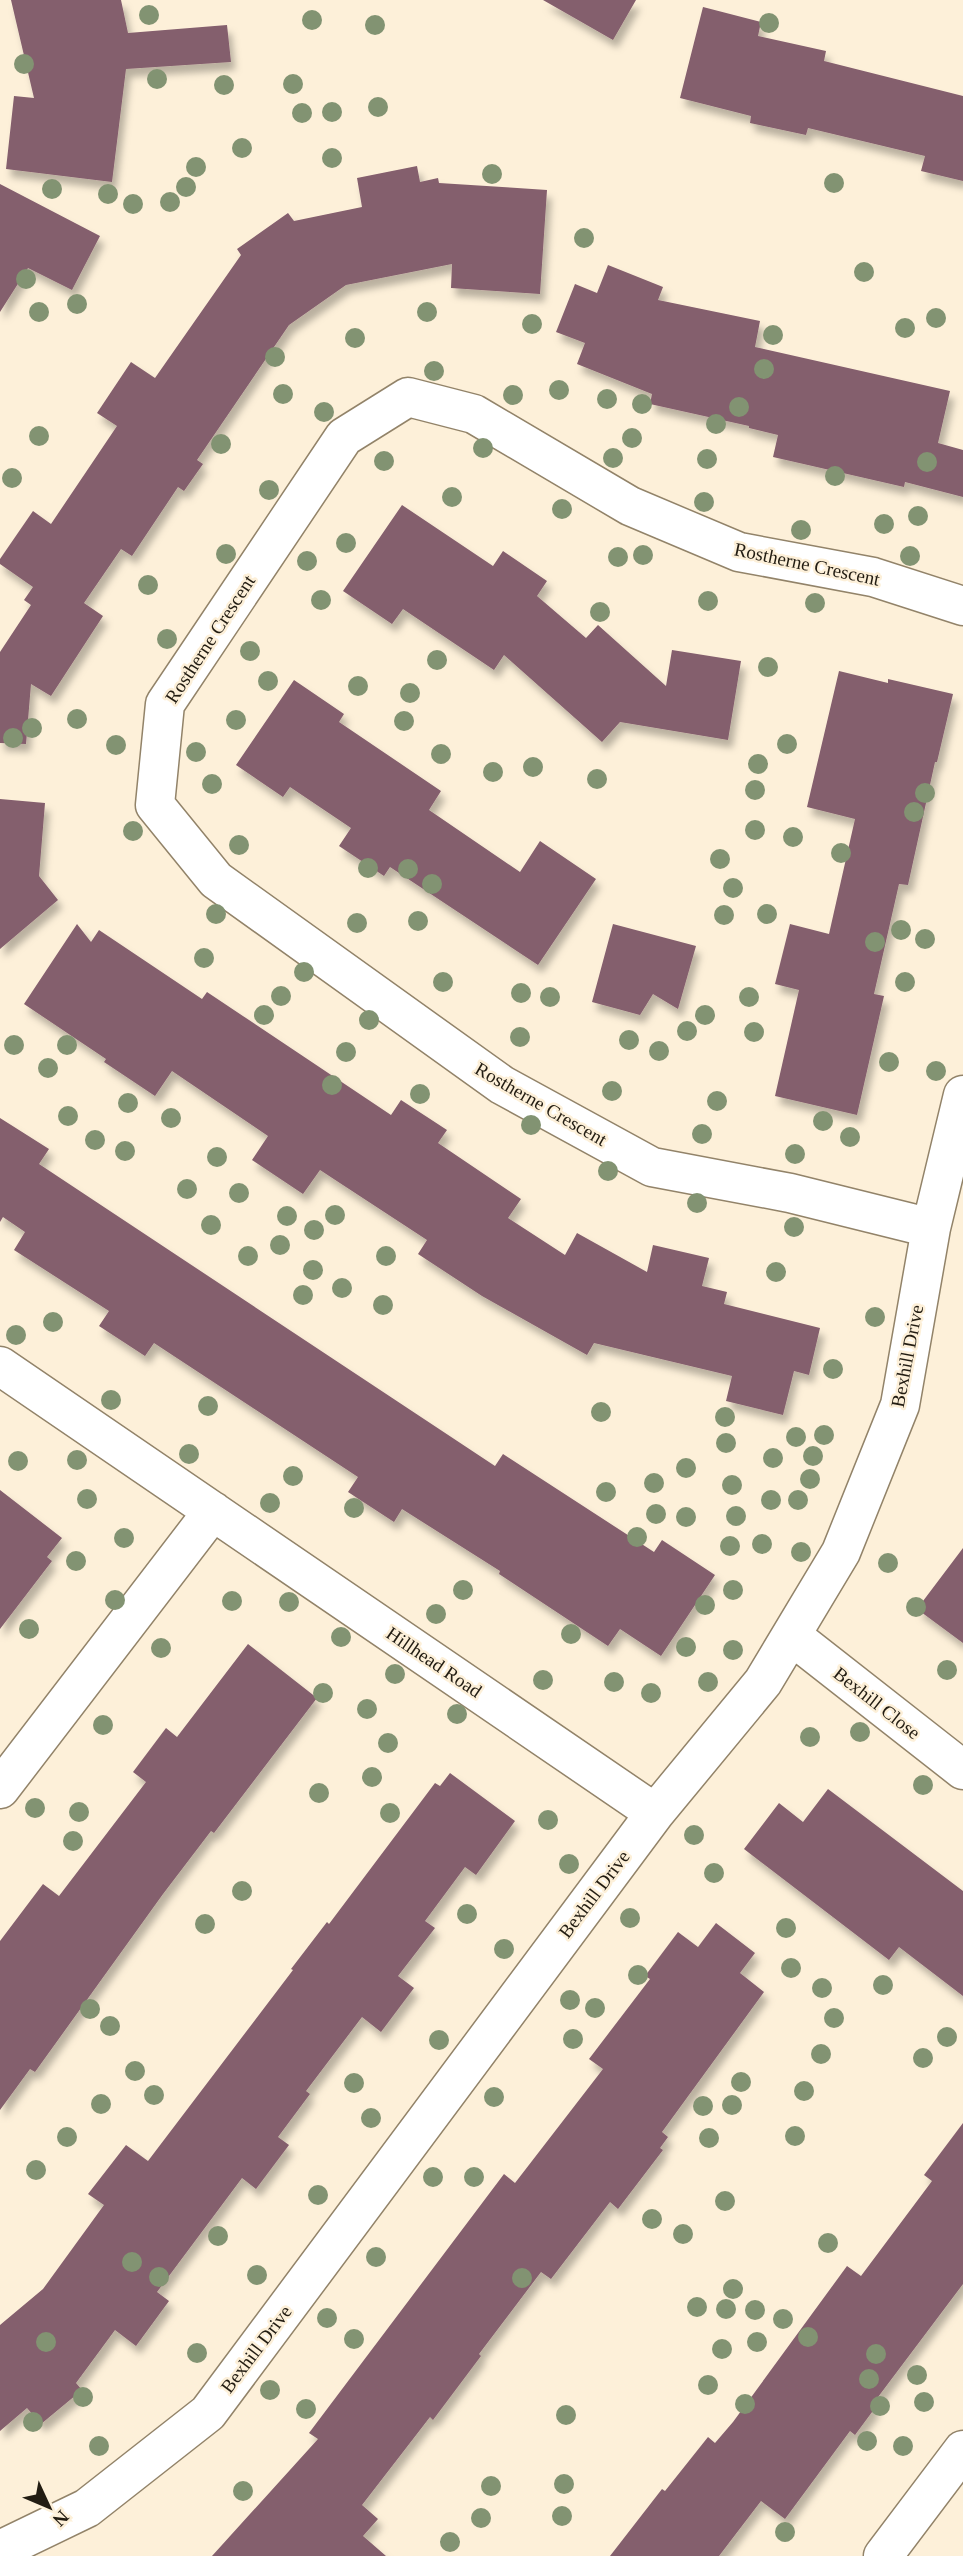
<svg xmlns="http://www.w3.org/2000/svg" width="963" height="2556" viewBox="0 0 963 2556" font-family="Georgia,serif">
	<style>
		.building { fill: #845e6d; filter: url(#shadow) }
		.lines { fill: none; stroke-linecap: round; stroke-linejoin: round }
		.minor-casing { stroke: #928369; stroke-width: 41 }
		.minor { stroke: #fff; stroke-width: 38 }
		.tree { fill: #829372 }
		.labels { text-anchor: middle; dominant-baseline: central; stroke-width: 5; stroke-linejoin: round; paint-order: stroke }
		.street-label { font-size: 19px; fill: #221c12; stroke: #fdf0d9 }
	</style>
	<defs>
		<filter id="shadow"><feDropShadow dx="4.5" dy="8" stdDeviation="3.5" flood-color="#0004"/></filter>
	</defs>
	<rect width="100%" height="100%" fill="#fdf0d9"/>
	<!-- building -->
	<path class="building" d="M11,0H121L128,33L227,25L231,62L126,69L112,182L6,169L14,96L34,98Z
		M543,0H636L613,40Z
		M703,7L761,22L758,36L826,51L824,61L963,96V181L921,171L925,156L808,128L806,135L750,123L751,116L680,98Z
		M417,166L420,182L438,178L439,183L547,190L540,294L451,288L452,264L346,285L289,325L197,460L203,464L184,491L178,487L132,556L121,549L84,603L103,616L51,696L31,684L26,744L0,743V652L31,605L24,600L33,587L0,564V559L33,511L51,524L117,426L97,413L131,362L155,378L241,255L237,249L288,213L294,221L362,207L357,178Z
		M0,184L100,236L72,290L28,268L0,312Z
		M608,265L663,287L658,300L760,321L755,347L950,391L938,443L963,450V497L905,482L904,487L773,457L778,435L749,428V426L650,404L652,394L577,364L585,343L556,332L575,284L597,293Z
		M402,505L493,566L503,551L547,581L537,596L586,638L598,625L666,686L672,650L741,661L728,740L620,722L602,742L504,655L494,670L403,609L392,624L343,591Z
		M839,671L888,683V679L953,694L937,762H935L908,885L899,884L874,994L884,996L857,1115L775,1096L799,990L775,984L790,924L829,934L855,819L807,807Z
		M294,680L344,714L339,722L441,791L429,810L520,872L540,841L596,879L538,965L390,867L384,876L339,846L351,828L290,787L283,797L236,765Z
		M0,799L45,803L39,876L58,900L0,949Z
		M77,924L91,942L99,930L202,999L207,992L391,1115L401,1100L447,1130L438,1143L521,1199L508,1218L565,1255L577,1233L647,1272L653,1245L709,1258L702,1286L727,1292L724,1304L820,1328L809,1375L794,1371L783,1415L726,1401L732,1376L594,1343L587,1355L482,1296L418,1254L427,1240L320,1170L303,1194L252,1160L268,1136L172,1071L155,1096L104,1062L106,1059L24,1004Z
		M613,924L696,946L678,1009L653,994L640,1015L592,1002Z
		M0,1118L49,1149L39,1164L495,1466L503,1454L654,1552L662,1540L715,1575L661,1656L620,1629L608,1646L499,1574L500,1571L402,1509L394,1522L348,1492L358,1477L154,1343L145,1356L99,1326L109,1311L14,1250L25,1232L3,1217L0,1222Z
		M0,1490L62,1538L47,1557L52,1561L0,1629Z
		M963,1548V1643L917,1609Z
		M248,1644L317,1698L214,1833L211,1831L163,1894L35,2072L30,2069L0,2110V1941L43,1884L59,1896L146,1782L133,1772L166,1728L177,1737Z
		M450,1773L515,1821L476,1875L465,1867L425,1921L435,1928L398,1976L414,1988L381,2032L362,2017L306,2091L310,2094L278,2137L289,2145L256,2189L242,2178L157,2292L169,2301L136,2346L115,2330L76,2383L82,2390L41,2424L27,2408L0,2431V2325L43,2289L104,2205L88,2194L126,2145L148,2161L293,1970L291,1969L327,1922L329,1924L435,1783L440,1786Z
		M828,1789L963,1891V1996L899,1947L889,1960L744,1849L779,1803L803,1822Z
		M716,1923L755,1953L740,1973L764,1992L662,2132L668,2137L660,2148L663,2150L618,2209L610,2202L551,2279L541,2272L479,2354L481,2356L433,2420L430,2417L362,2505L378,2519L363,2536L386,2556H212L318,2439L309,2433L504,2174L515,2183L603,2069L589,2059L650,1979L645,1976L678,1932L698,1947Z
		M963,2123V2284L872,2405L875,2408L855,2435L850,2431L785,2519L761,2501L719,2556H610L662,2489L665,2491L708,2437L715,2443L733,2422L847,2266L861,2276L932,2181L924,2175Z"/>
	<g class="lines">
		<!-- minor casing -->
		<g class="minor-casing">
			<path id="minor" d="M931,1228L790,1193L652,1167L502,1085L216,880L155,805L165,704L344,437L408,397L474,414L630,506L739,552L873,577L963,606
				M0,1366L655,1813
				M792,1636L963,1770
				M0,1789L213,1511
				M0,2550L87,2508L208,2413L655,1813L763,1682L841,1552L900,1405L931,1228L963,1095
				M883,2556L963,2450"/>
		</g>
		<!-- minor -->
		<use href="#minor" class="minor"/>
	</g>
	<!-- trees -->
	<g class="tree">
		<circle cx="149" cy="15" r="10"/>
		<circle cx="312" cy="20" r="10"/>
		<circle cx="769" cy="23" r="10"/>
		<circle cx="375" cy="25" r="10"/>
		<circle cx="24" cy="64" r="10"/>
		<circle cx="157" cy="79" r="10"/>
		<circle cx="293" cy="84" r="10"/>
		<circle cx="224" cy="85" r="10"/>
		<circle cx="378" cy="107" r="10"/>
		<circle cx="332" cy="112" r="10"/>
		<circle cx="302" cy="113" r="10"/>
		<circle cx="242" cy="148" r="10"/>
		<circle cx="332" cy="158" r="10"/>
		<circle cx="196" cy="167" r="10"/>
		<circle cx="492" cy="174" r="10"/>
		<circle cx="834" cy="183" r="10"/>
		<circle cx="186" cy="187" r="10"/>
		<circle cx="52" cy="189" r="10"/>
		<circle cx="108" cy="194" r="10"/>
		<circle cx="170" cy="202" r="10"/>
		<circle cx="133" cy="204" r="10"/>
		<circle cx="584" cy="238" r="10"/>
		<circle cx="864" cy="272" r="10"/>
		<circle cx="26" cy="279" r="10"/>
		<circle cx="77" cy="304" r="10"/>
		<circle cx="39" cy="312" r="10"/>
		<circle cx="427" cy="312" r="10"/>
		<circle cx="936" cy="318" r="10"/>
		<circle cx="532" cy="324" r="10"/>
		<circle cx="905" cy="328" r="10"/>
		<circle cx="773" cy="335" r="10"/>
		<circle cx="355" cy="338" r="10"/>
		<circle cx="275" cy="357" r="10"/>
		<circle cx="764" cy="369" r="10"/>
		<circle cx="434" cy="371" r="10"/>
		<circle cx="559" cy="390" r="10"/>
		<circle cx="283" cy="394" r="10"/>
		<circle cx="513" cy="395" r="10"/>
		<circle cx="607" cy="399" r="10"/>
		<circle cx="642" cy="404" r="10"/>
		<circle cx="739" cy="407" r="10"/>
		<circle cx="324" cy="412" r="10"/>
		<circle cx="716" cy="424" r="10"/>
		<circle cx="39" cy="436" r="10"/>
		<circle cx="632" cy="438" r="10"/>
		<circle cx="221" cy="444" r="10"/>
		<circle cx="483" cy="448" r="10"/>
		<circle cx="613" cy="458" r="10"/>
		<circle cx="707" cy="459" r="10"/>
		<circle cx="384" cy="461" r="10"/>
		<circle cx="927" cy="462" r="10"/>
		<circle cx="835" cy="476" r="10"/>
		<circle cx="12" cy="478" r="10"/>
		<circle cx="269" cy="490" r="10"/>
		<circle cx="452" cy="497" r="10"/>
		<circle cx="704" cy="502" r="10"/>
		<circle cx="562" cy="509" r="10"/>
		<circle cx="918" cy="516" r="10"/>
		<circle cx="884" cy="524" r="10"/>
		<circle cx="801" cy="530" r="10"/>
		<circle cx="346" cy="543" r="10"/>
		<circle cx="226" cy="554" r="10"/>
		<circle cx="643" cy="555" r="10"/>
		<circle cx="910" cy="556" r="10"/>
		<circle cx="618" cy="557" r="10"/>
		<circle cx="307" cy="561" r="10"/>
		<circle cx="148" cy="585" r="10"/>
		<circle cx="321" cy="600" r="10"/>
		<circle cx="708" cy="601" r="10"/>
		<circle cx="815" cy="603" r="10"/>
		<circle cx="600" cy="612" r="10"/>
		<circle cx="167" cy="639" r="10"/>
		<circle cx="250" cy="651" r="10"/>
		<circle cx="437" cy="660" r="10"/>
		<circle cx="768" cy="667" r="10"/>
		<circle cx="268" cy="681" r="10"/>
		<circle cx="358" cy="686" r="10"/>
		<circle cx="410" cy="693" r="10"/>
		<circle cx="77" cy="719" r="10"/>
		<circle cx="236" cy="720" r="10"/>
		<circle cx="404" cy="721" r="10"/>
		<circle cx="32" cy="728" r="10"/>
		<circle cx="13" cy="738" r="10"/>
		<circle cx="787" cy="744" r="10"/>
		<circle cx="116" cy="745" r="10"/>
		<circle cx="196" cy="752" r="10"/>
		<circle cx="441" cy="754" r="10"/>
		<circle cx="758" cy="764" r="10"/>
		<circle cx="533" cy="767" r="10"/>
		<circle cx="493" cy="772" r="10"/>
		<circle cx="597" cy="779" r="10"/>
		<circle cx="212" cy="784" r="10"/>
		<circle cx="755" cy="790" r="10"/>
		<circle cx="925" cy="793" r="10"/>
		<circle cx="914" cy="812" r="10"/>
		<circle cx="755" cy="830" r="10"/>
		<circle cx="133" cy="831" r="10"/>
		<circle cx="793" cy="837" r="10"/>
		<circle cx="239" cy="845" r="10"/>
		<circle cx="841" cy="853" r="10"/>
		<circle cx="720" cy="859" r="10"/>
		<circle cx="368" cy="868" r="10"/>
		<circle cx="408" cy="869" r="10"/>
		<circle cx="432" cy="884" r="10"/>
		<circle cx="733" cy="888" r="10"/>
		<circle cx="216" cy="914" r="10"/>
		<circle cx="767" cy="914" r="10"/>
		<circle cx="724" cy="915" r="10"/>
		<circle cx="418" cy="921" r="10"/>
		<circle cx="357" cy="923" r="10"/>
		<circle cx="901" cy="930" r="10"/>
		<circle cx="925" cy="939" r="10"/>
		<circle cx="875" cy="942" r="10"/>
		<circle cx="204" cy="958" r="10"/>
		<circle cx="304" cy="972" r="10"/>
		<circle cx="443" cy="982" r="10"/>
		<circle cx="905" cy="982" r="10"/>
		<circle cx="521" cy="993" r="10"/>
		<circle cx="281" cy="996" r="10"/>
		<circle cx="550" cy="997" r="10"/>
		<circle cx="749" cy="997" r="10"/>
		<circle cx="264" cy="1015" r="10"/>
		<circle cx="705" cy="1015" r="10"/>
		<circle cx="369" cy="1020" r="10"/>
		<circle cx="687" cy="1031" r="10"/>
		<circle cx="754" cy="1032" r="10"/>
		<circle cx="520" cy="1037" r="10"/>
		<circle cx="629" cy="1040" r="10"/>
		<circle cx="14" cy="1045" r="10"/>
		<circle cx="67" cy="1045" r="10"/>
		<circle cx="659" cy="1051" r="10"/>
		<circle cx="346" cy="1052" r="10"/>
		<circle cx="889" cy="1062" r="10"/>
		<circle cx="48" cy="1068" r="10"/>
		<circle cx="936" cy="1071" r="10"/>
		<circle cx="332" cy="1085" r="10"/>
		<circle cx="612" cy="1091" r="10"/>
		<circle cx="420" cy="1094" r="10"/>
		<circle cx="717" cy="1101" r="10"/>
		<circle cx="128" cy="1103" r="10"/>
		<circle cx="68" cy="1116" r="10"/>
		<circle cx="171" cy="1118" r="10"/>
		<circle cx="823" cy="1121" r="10"/>
		<circle cx="531" cy="1125" r="10"/>
		<circle cx="702" cy="1134" r="10"/>
		<circle cx="850" cy="1137" r="10"/>
		<circle cx="95" cy="1140" r="10"/>
		<circle cx="125" cy="1151" r="10"/>
		<circle cx="795" cy="1154" r="10"/>
		<circle cx="217" cy="1157" r="10"/>
		<circle cx="608" cy="1171" r="10"/>
		<circle cx="187" cy="1189" r="10"/>
		<circle cx="239" cy="1193" r="10"/>
		<circle cx="697" cy="1203" r="10"/>
		<circle cx="335" cy="1215" r="10"/>
		<circle cx="287" cy="1216" r="10"/>
		<circle cx="211" cy="1225" r="10"/>
		<circle cx="794" cy="1227" r="10"/>
		<circle cx="314" cy="1230" r="10"/>
		<circle cx="280" cy="1245" r="10"/>
		<circle cx="248" cy="1256" r="10"/>
		<circle cx="386" cy="1256" r="10"/>
		<circle cx="313" cy="1270" r="10"/>
		<circle cx="776" cy="1272" r="10"/>
		<circle cx="342" cy="1288" r="10"/>
		<circle cx="303" cy="1295" r="10"/>
		<circle cx="383" cy="1305" r="10"/>
		<circle cx="875" cy="1317" r="10"/>
		<circle cx="53" cy="1322" r="10"/>
		<circle cx="16" cy="1335" r="10"/>
		<circle cx="833" cy="1369" r="10"/>
		<circle cx="111" cy="1400" r="10"/>
		<circle cx="208" cy="1406" r="10"/>
		<circle cx="601" cy="1412" r="10"/>
		<circle cx="725" cy="1417" r="10"/>
		<circle cx="824" cy="1435" r="10"/>
		<circle cx="796" cy="1437" r="10"/>
		<circle cx="726" cy="1443" r="10"/>
		<circle cx="189" cy="1454" r="10"/>
		<circle cx="813" cy="1456" r="10"/>
		<circle cx="773" cy="1458" r="10"/>
		<circle cx="77" cy="1460" r="10"/>
		<circle cx="18" cy="1461" r="10"/>
		<circle cx="686" cy="1468" r="10"/>
		<circle cx="293" cy="1476" r="10"/>
		<circle cx="810" cy="1479" r="10"/>
		<circle cx="654" cy="1483" r="10"/>
		<circle cx="732" cy="1485" r="10"/>
		<circle cx="606" cy="1492" r="10"/>
		<circle cx="87" cy="1499" r="10"/>
		<circle cx="771" cy="1500" r="10"/>
		<circle cx="798" cy="1500" r="10"/>
		<circle cx="270" cy="1503" r="10"/>
		<circle cx="354" cy="1508" r="10"/>
		<circle cx="656" cy="1514" r="10"/>
		<circle cx="736" cy="1516" r="10"/>
		<circle cx="686" cy="1517" r="10"/>
		<circle cx="637" cy="1537" r="10"/>
		<circle cx="124" cy="1538" r="10"/>
		<circle cx="762" cy="1544" r="10"/>
		<circle cx="730" cy="1546" r="10"/>
		<circle cx="801" cy="1552" r="10"/>
		<circle cx="76" cy="1561" r="10"/>
		<circle cx="888" cy="1563" r="10"/>
		<circle cx="463" cy="1590" r="10"/>
		<circle cx="733" cy="1590" r="10"/>
		<circle cx="115" cy="1600" r="10"/>
		<circle cx="232" cy="1601" r="10"/>
		<circle cx="289" cy="1602" r="10"/>
		<circle cx="705" cy="1605" r="10"/>
		<circle cx="916" cy="1607" r="10"/>
		<circle cx="436" cy="1614" r="10"/>
		<circle cx="29" cy="1629" r="10"/>
		<circle cx="571" cy="1634" r="10"/>
		<circle cx="341" cy="1637" r="10"/>
		<circle cx="686" cy="1647" r="10"/>
		<circle cx="161" cy="1648" r="10"/>
		<circle cx="733" cy="1650" r="10"/>
		<circle cx="947" cy="1670" r="10"/>
		<circle cx="395" cy="1674" r="10"/>
		<circle cx="543" cy="1680" r="10"/>
		<circle cx="614" cy="1682" r="10"/>
		<circle cx="708" cy="1682" r="10"/>
		<circle cx="323" cy="1693" r="10"/>
		<circle cx="651" cy="1693" r="10"/>
		<circle cx="367" cy="1709" r="10"/>
		<circle cx="457" cy="1714" r="10"/>
		<circle cx="103" cy="1725" r="10"/>
		<circle cx="860" cy="1732" r="10"/>
		<circle cx="810" cy="1737" r="10"/>
		<circle cx="388" cy="1743" r="10"/>
		<circle cx="372" cy="1777" r="10"/>
		<circle cx="923" cy="1785" r="10"/>
		<circle cx="319" cy="1793" r="10"/>
		<circle cx="35" cy="1808" r="10"/>
		<circle cx="79" cy="1812" r="10"/>
		<circle cx="390" cy="1813" r="10"/>
		<circle cx="548" cy="1820" r="10"/>
		<circle cx="694" cy="1835" r="10"/>
		<circle cx="73" cy="1841" r="10"/>
		<circle cx="569" cy="1864" r="10"/>
		<circle cx="714" cy="1873" r="10"/>
		<circle cx="242" cy="1891" r="10"/>
		<circle cx="467" cy="1914" r="10"/>
		<circle cx="630" cy="1918" r="10"/>
		<circle cx="205" cy="1924" r="10"/>
		<circle cx="786" cy="1928" r="10"/>
		<circle cx="504" cy="1949" r="10"/>
		<circle cx="791" cy="1968" r="10"/>
		<circle cx="638" cy="1975" r="10"/>
		<circle cx="883" cy="1985" r="10"/>
		<circle cx="822" cy="1988" r="10"/>
		<circle cx="570" cy="2000" r="10"/>
		<circle cx="595" cy="2008" r="10"/>
		<circle cx="90" cy="2009" r="10"/>
		<circle cx="834" cy="2018" r="10"/>
		<circle cx="110" cy="2026" r="10"/>
		<circle cx="947" cy="2037" r="10"/>
		<circle cx="573" cy="2039" r="10"/>
		<circle cx="439" cy="2040" r="10"/>
		<circle cx="821" cy="2054" r="10"/>
		<circle cx="923" cy="2058" r="10"/>
		<circle cx="135" cy="2071" r="10"/>
		<circle cx="741" cy="2082" r="10"/>
		<circle cx="354" cy="2083" r="10"/>
		<circle cx="804" cy="2091" r="10"/>
		<circle cx="154" cy="2095" r="10"/>
		<circle cx="494" cy="2097" r="10"/>
		<circle cx="101" cy="2104" r="10"/>
		<circle cx="732" cy="2105" r="10"/>
		<circle cx="703" cy="2106" r="10"/>
		<circle cx="371" cy="2118" r="10"/>
		<circle cx="795" cy="2136" r="10"/>
		<circle cx="67" cy="2137" r="10"/>
		<circle cx="709" cy="2138" r="10"/>
		<circle cx="36" cy="2170" r="10"/>
		<circle cx="433" cy="2177" r="10"/>
		<circle cx="474" cy="2177" r="10"/>
		<circle cx="318" cy="2195" r="10"/>
		<circle cx="725" cy="2201" r="10"/>
		<circle cx="652" cy="2219" r="10"/>
		<circle cx="683" cy="2234" r="10"/>
		<circle cx="218" cy="2236" r="10"/>
		<circle cx="828" cy="2243" r="10"/>
		<circle cx="376" cy="2257" r="10"/>
		<circle cx="132" cy="2262" r="10"/>
		<circle cx="257" cy="2275" r="10"/>
		<circle cx="159" cy="2277" r="10"/>
		<circle cx="522" cy="2278" r="10"/>
		<circle cx="733" cy="2289" r="10"/>
		<circle cx="697" cy="2307" r="10"/>
		<circle cx="726" cy="2309" r="10"/>
		<circle cx="755" cy="2310" r="10"/>
		<circle cx="327" cy="2318" r="10"/>
		<circle cx="783" cy="2319" r="10"/>
		<circle cx="808" cy="2337" r="10"/>
		<circle cx="354" cy="2339" r="10"/>
		<circle cx="46" cy="2342" r="10"/>
		<circle cx="757" cy="2342" r="10"/>
		<circle cx="722" cy="2349" r="10"/>
		<circle cx="197" cy="2353" r="10"/>
		<circle cx="876" cy="2354" r="10"/>
		<circle cx="917" cy="2375" r="10"/>
		<circle cx="869" cy="2379" r="10"/>
		<circle cx="708" cy="2385" r="10"/>
		<circle cx="270" cy="2390" r="10"/>
		<circle cx="83" cy="2397" r="10"/>
		<circle cx="924" cy="2402" r="10"/>
		<circle cx="745" cy="2404" r="10"/>
		<circle cx="880" cy="2406" r="10"/>
		<circle cx="306" cy="2409" r="10"/>
		<circle cx="566" cy="2415" r="10"/>
		<circle cx="33" cy="2422" r="10"/>
		<circle cx="867" cy="2441" r="10"/>
		<circle cx="99" cy="2446" r="10"/>
		<circle cx="903" cy="2446" r="10"/>
		<circle cx="564" cy="2484" r="10"/>
		<circle cx="491" cy="2486" r="10"/>
		<circle cx="243" cy="2491" r="10"/>
		<circle cx="562" cy="2516" r="10"/>
		<circle cx="481" cy="2518" r="10"/>
		<circle cx="785" cy="2532" r="10"/>
		<circle cx="450" cy="2542" r="10"/>
	</g>
	<g class="labels">
		<!-- street labels -->
		<g class="street-label">
			<text transform="translate(807 564) rotate(12)">Rostherne Crescent</text>
			<text transform="translate(210 639) rotate(-57)">Rostherne Crescent</text>
			<text transform="translate(541 1104) rotate(30)">Rostherne Crescent</text>
			<text transform="translate(907 1356) rotate(-79)">Bexhill Drive</text>
			<text transform="translate(434 1662) rotate(34)">Hillhead Road</text>
			<text transform="translate(877 1703) rotate(38)">Bexhill Close</text>
			<text transform="translate(594 1894) rotate(-53)">Bexhill Drive</text>
			<text transform="translate(256 2349) rotate(-53)">Bexhill Drive</text>
		</g>
	</g>
	<!-- north arrow -->
	<g transform="translate(49 2507) rotate(134)" stroke="#fdf0d9" stroke-width="5" paint-order="stroke">
	<path d="M0-5L12 26L0 18L-12 26Z" fill="#221c12"/>
	<text y="-10" font-size="19" font-weight="bold" text-anchor="middle" fill="#221c12">N</text>
	</g>
</svg>
